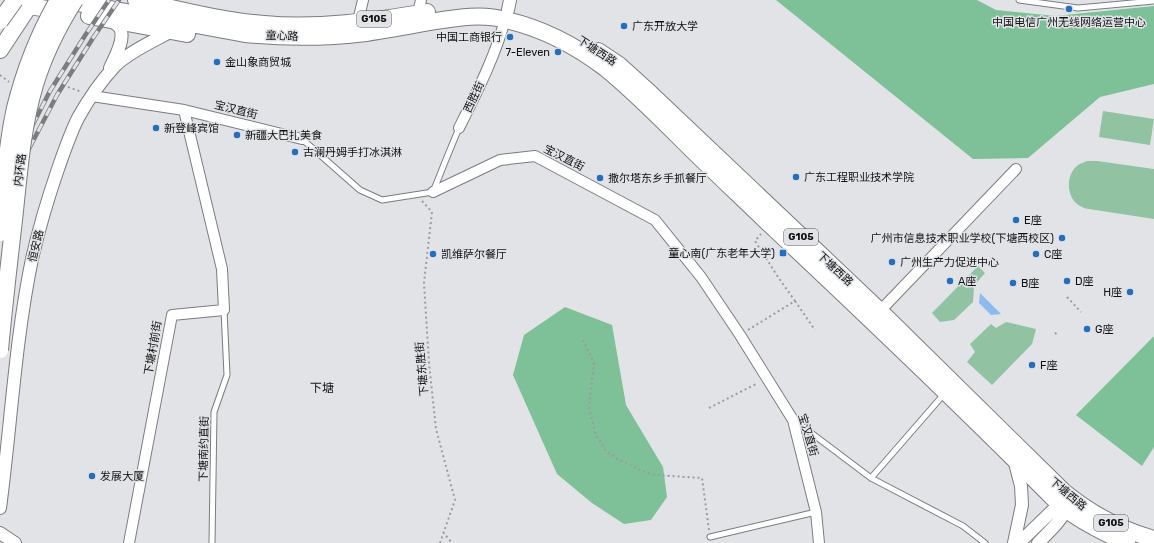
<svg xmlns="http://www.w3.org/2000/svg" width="1154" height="543" viewBox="0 0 1154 543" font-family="Rubik,'Noto Sans SC',sans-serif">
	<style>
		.green { fill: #91c2a2 }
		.forest { fill: #7ec097 }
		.water { fill: #8dbaef }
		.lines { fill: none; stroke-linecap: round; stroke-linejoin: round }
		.service-casing { stroke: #7a7c7f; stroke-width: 7 }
		.minor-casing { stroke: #7a7c7f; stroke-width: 12 }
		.tertiary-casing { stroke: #7a7c7f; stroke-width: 14 }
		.trunk-casing { stroke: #7a7c7f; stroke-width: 18 }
		.path { stroke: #9a9c9e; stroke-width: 2; stroke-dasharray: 2 3; stroke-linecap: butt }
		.service { stroke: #fff; stroke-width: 5 }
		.minor { stroke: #fff; stroke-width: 10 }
		.tertiary { stroke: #fff; stroke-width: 12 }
		.trunk { stroke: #fff; stroke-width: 16 }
		.rail-casing { stroke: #7b7c7e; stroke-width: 4.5 }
		.rail { stroke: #e1e3e6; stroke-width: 3; stroke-dasharray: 9; stroke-linecap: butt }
		.trunk-bridge-casing { stroke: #7a7c7f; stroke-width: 18; stroke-linecap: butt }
		.path-bridge { stroke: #9a9c9e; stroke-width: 2; stroke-dasharray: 2 3; stroke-linecap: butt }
		.trunk-bridge { stroke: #fff; stroke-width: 16 }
		.poi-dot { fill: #276dbe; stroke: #e1e3e6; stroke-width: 1.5 }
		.labels { text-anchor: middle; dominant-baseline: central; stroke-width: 3; stroke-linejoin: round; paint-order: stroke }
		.shield { fill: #e1e3e6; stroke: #4f5052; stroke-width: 1 }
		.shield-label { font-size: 10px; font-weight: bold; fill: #101112 }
		.poi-label { font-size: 11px; fill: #101112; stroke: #e1e3e6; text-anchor: start }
		.street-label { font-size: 11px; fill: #101112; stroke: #e1e3e6 }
		.neighbourhood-label { font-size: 12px; fill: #101112; stroke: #e1e3e6 }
	</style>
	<rect width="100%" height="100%" fill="#e1e3e6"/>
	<!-- green -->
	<path class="green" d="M1103,111L1154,119L1150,145L1099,137Z
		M1087,161H1097L1154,169V219L1089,209C1087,209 1083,208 1080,206C1066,198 1065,175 1078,165C1081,163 1085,162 1087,161Z
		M978,266L985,273L974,286L973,302L954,320L940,322L932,313Z
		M1006,322L1036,329L1032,344L992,385L967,362L975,352L970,344L991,324L996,328Z"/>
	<!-- forest -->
	<path class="forest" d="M776,0H977L996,10L1055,16L1154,6V84L1100,97L1028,158L973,159Z
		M565,307L612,325L626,405L663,467L667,497L651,520L624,524L592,503L557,474L513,375L524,335Z
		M1154,336V447L1142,466L1076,415Z"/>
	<!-- water -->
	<path class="water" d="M980,293L1001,314L991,315L979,303Z"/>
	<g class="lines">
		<!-- service casing -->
		<g class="service-casing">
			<path id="service" d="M1019,0L1078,8L1154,1
				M302,139L360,190L382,200L433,192L447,157L459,128
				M794,420L871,478L963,526L985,543
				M871,478L945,393
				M710,537L816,512
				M212,543L214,412L227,375L224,310"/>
		</g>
		<!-- minor casing -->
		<g class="minor-casing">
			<path id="minor" d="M418,13L421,0
				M358,21L363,0
				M92,96L184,110L302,139
				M459,128C477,92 496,55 506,16
				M433,192L500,160L535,156L655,220L701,277L740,335L793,420L816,512L819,543
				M880,311L1016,169
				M129,543L172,315L224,310L222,269L184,110"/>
		</g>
		<!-- tertiary casing -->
		<g class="tertiary-casing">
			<path id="tertiary" d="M508,10L510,0
				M110,68C114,59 126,39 120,28C118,25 113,22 110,20
				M1014,459L1021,486L1022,505L1014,543
				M0,508C11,425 15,341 32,259C39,228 48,198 58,169C64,152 70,134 78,118C88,100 101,81 115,66C127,53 155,40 172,31
				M0,533L15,543
				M1019,543L1052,511L1067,501
				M1038,543C1050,531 1063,519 1070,503"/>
		</g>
		<!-- trunk casing -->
		<g class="trunk-casing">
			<path id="trunk" d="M61,0L245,34C285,38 325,38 366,33C387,30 409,26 430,22C455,18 481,13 506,20C541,28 576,46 605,68C631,89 655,113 679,137C707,165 737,193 766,221C865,314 964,408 1060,505C1080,521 1104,533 1127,543
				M136,0C177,9 222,21 264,24C318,29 374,21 427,12
				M30,6L64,12
				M89,16L187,34
				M0,50L33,0
				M598,51L619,65L651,94L880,311L1064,492C1091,514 1121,530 1154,539"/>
		</g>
		<!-- path -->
		<path class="path" d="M68,87L82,92
			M422,201L432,212L424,283L429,363L436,429L455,500L440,543
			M1067,297L1081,312
			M795,301L815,330
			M748,330L795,301L778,277L755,241L761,234
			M1055,334L1057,332
			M583,340L594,363L589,406L595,433L606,451L616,458L640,470L655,475L702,478L709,530
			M709,408L758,383
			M443,532L452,543"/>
		<!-- service -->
		<use href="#service" class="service"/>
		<!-- minor -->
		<use href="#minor" class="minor"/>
		<!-- tertiary -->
		<use href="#tertiary" class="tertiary"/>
		<!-- trunk -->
		<use href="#trunk" class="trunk"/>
		<!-- rail casing -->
		<g class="rail-casing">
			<path id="rail" d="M0,189L50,91L86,34L109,0
				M0,213L8,189L57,95L93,38L119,0"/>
		</g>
		<!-- rail -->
		<use href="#rail" class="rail"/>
		<!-- trunk-bridge casing -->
		<g class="trunk-bridge-casing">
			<path id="trunk-bridge" d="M0,21L15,0
				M0,233C4,191 6,149 15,108C25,68 38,35 58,0
				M0,350C4,306 9,263 14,220C19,175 22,128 35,85C44,55 58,27 75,0"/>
		</g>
		<!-- path-bridge -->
		<path class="path-bridge" d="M0,75L9,82"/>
		<!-- trunk-bridge -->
		<use href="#trunk-bridge" class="trunk-bridge"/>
	</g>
	<!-- markers -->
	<g class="poi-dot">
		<circle cx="1069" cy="9" r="4"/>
		<circle cx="624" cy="26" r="4"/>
		<circle cx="510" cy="37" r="4"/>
		<circle cx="558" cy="52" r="4"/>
		<circle cx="217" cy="62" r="4"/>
		<circle cx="156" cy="128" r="4"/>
		<circle cx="237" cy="135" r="4"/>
		<circle cx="295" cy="152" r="4"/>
		<circle cx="796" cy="177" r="4"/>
		<circle cx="600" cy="178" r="4"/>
		<circle cx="1016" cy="220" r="4"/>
		<circle cx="1062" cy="238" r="4"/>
		<rect x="779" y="249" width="8" height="8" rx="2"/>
		<circle cx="433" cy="254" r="4"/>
		<circle cx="1036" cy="254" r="4"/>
		<circle cx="892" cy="262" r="4"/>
		<circle cx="950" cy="281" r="4"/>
		<circle cx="1067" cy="281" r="4"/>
		<circle cx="1013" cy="283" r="4"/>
		<circle cx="1130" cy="292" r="4"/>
		<circle cx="1087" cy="329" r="4"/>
		<circle cx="1032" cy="365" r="4"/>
		<circle cx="92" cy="476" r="4"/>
	</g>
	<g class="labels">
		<!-- shield labels -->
		<g class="shield">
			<rect x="357" y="11" width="34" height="16" rx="3"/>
			<rect x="784" y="229" width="34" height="16" rx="3"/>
			<rect x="1094" y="515" width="34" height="16" rx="3"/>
		</g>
		<g class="shield-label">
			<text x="374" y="19">G105</text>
			<text x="801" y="237">G105</text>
			<text x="1111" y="523">G105</text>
		</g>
		<!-- poi labels -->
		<g class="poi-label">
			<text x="1069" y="22" text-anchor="middle">中国电信广州无线网络运营中心</text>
			<text x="632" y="26">广东开放大学</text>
			<text x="502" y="37" text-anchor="end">中国工商银行</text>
			<text x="550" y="52" text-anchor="end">7-Eleven</text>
			<text x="225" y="62">金山象商贸城</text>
			<text x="164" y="128">新登峰宾馆</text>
			<text x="245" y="135">新疆大巴扎美食</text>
			<text x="303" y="152">古澜丹姆手打冰淇淋</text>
			<text x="804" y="177">广东工程职业技术学院</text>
			<text x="608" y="178">撒尔塔东乡手抓餐厅</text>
			<text x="1024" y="220">E座</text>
			<text x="1054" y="238" text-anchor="end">广州市信息技术职业学校(下塘西校区)</text>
			<text x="775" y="253" text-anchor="end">童心南(广东老年大学)</text>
			<text x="441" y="254">凯维萨尔餐厅</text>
			<text x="1044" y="254">C座</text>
			<text x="900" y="262">广州生产力促进中心</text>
			<text x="958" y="281">A座</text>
			<text x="1075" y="281">D座</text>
			<text x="1021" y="283">B座</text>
			<text x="1122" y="292" text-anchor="end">H座</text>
			<text x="1095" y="329">G座</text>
			<text x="1040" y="365">F座</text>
			<text x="100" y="476">发展大厦</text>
		</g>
		<!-- street labels -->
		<g class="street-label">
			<text transform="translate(282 36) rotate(2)">童心路</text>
			<text transform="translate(597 51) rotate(33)">下塘西路</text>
			<text transform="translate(474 97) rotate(-65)">西胜街</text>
			<text transform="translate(236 110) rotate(14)">宝汉直街</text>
			<text transform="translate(564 158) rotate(27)">宝汉直街</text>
			<text transform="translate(20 170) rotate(-83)">内环路</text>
			<text transform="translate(36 246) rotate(-77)">恒安路</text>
			<text transform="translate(835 269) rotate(43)">下塘西路</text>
			<text transform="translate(153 348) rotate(-80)">下塘村前街</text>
			<text transform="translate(422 369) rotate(-95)">下塘东胜街</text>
			<text transform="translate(808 435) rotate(73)">宝汉直街</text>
			<text transform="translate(204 449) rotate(-89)">下塘南约直街</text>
			<text transform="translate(1068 494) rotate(40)">下塘西路</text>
		</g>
		<!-- neighbourhood labels -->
		<g class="neighbourhood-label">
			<text x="322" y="388">下塘</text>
		</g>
	</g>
</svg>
